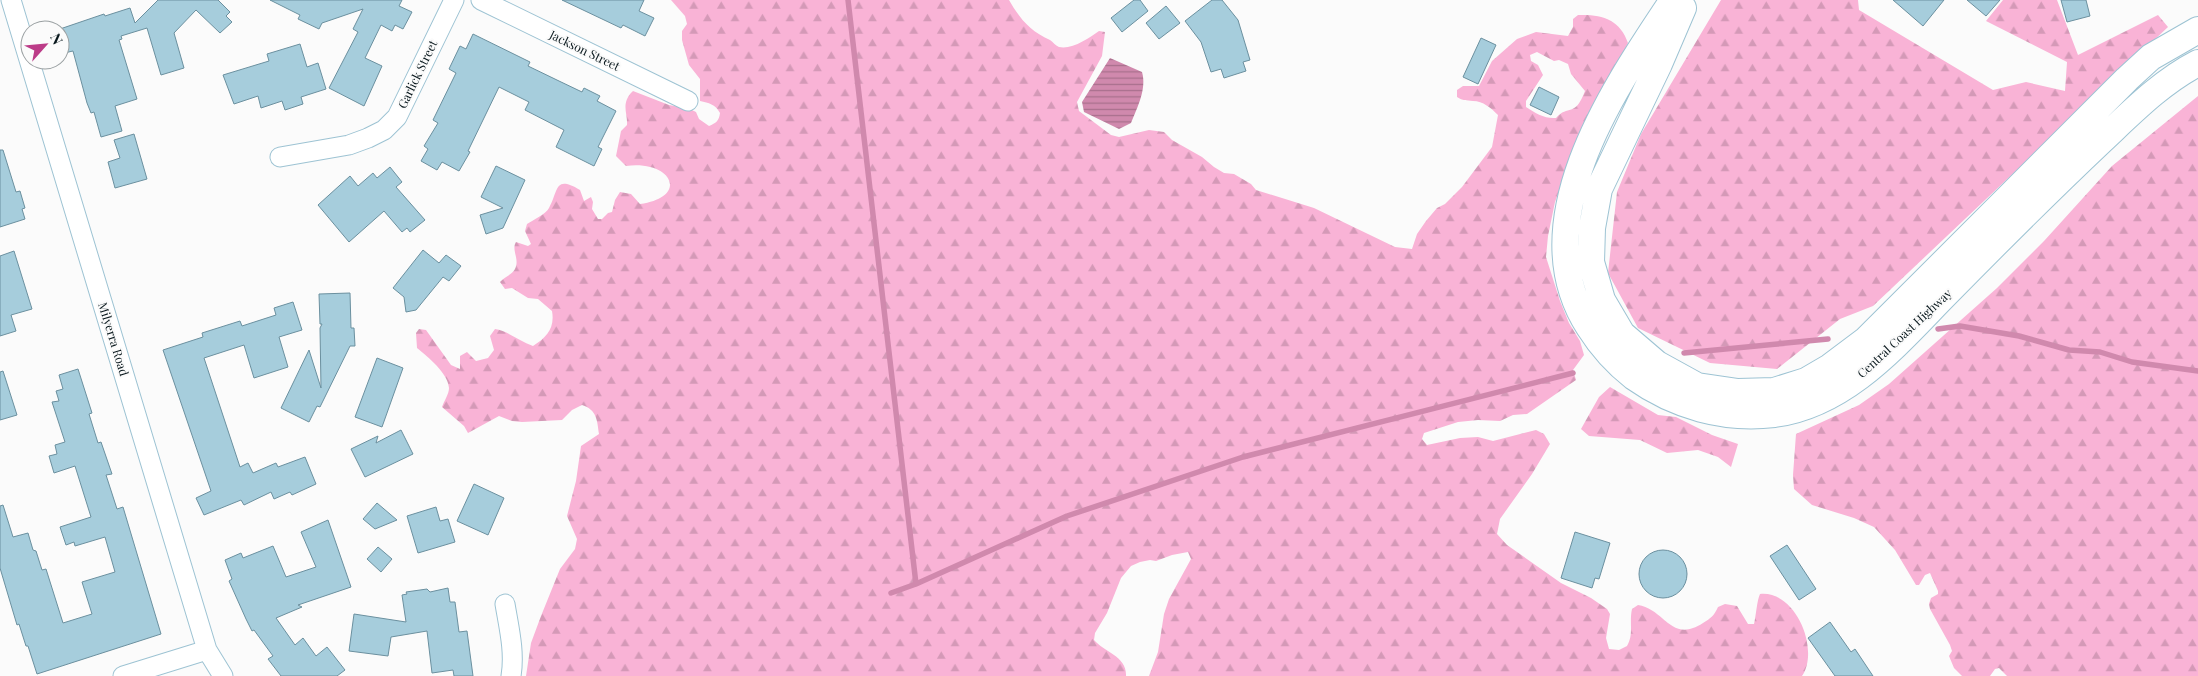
<svg xmlns="http://www.w3.org/2000/svg" width="2198" height="676" viewBox="0 0 2198 676" font-family="'Playfair Display',serif">
	<style>
		.forest { fill: url(#forest-firs); fill-rule: evenodd }
		.water { fill: url(#water-rules) }
		.lines { fill: none; stroke-linecap: round; stroke-linejoin: round }
		.stream { stroke: #d089ad; stroke-width: 5.5 }
		.building { fill: #a6cddc; stroke: #6b909f }
		.minor-casing { stroke: #9dc3d3; stroke-width: 21 }
		.highway-casing { stroke: #9dc3d3; stroke-width: 28 }
		.minor { stroke: #fff; stroke-width: 19 }
		.highway { stroke: #fff; stroke-width: 26 }
		.labels { text-anchor: middle; dominant-baseline: central; stroke-width: 4; stroke-linejoin: round; paint-order: stroke }
		.street-label { font-size: 12px; fill: #08171c; stroke: #fbfbfb }
	</style>
	<defs>
		<pattern id="forest-firs" width="22" height="20" patternUnits="userSpaceOnUse" patternTransform="scale(1.25)"><rect width="22" height="20" fill="#f9b3d6"/><path d="M5 1l3.5 6h-7zM16 11l3.5 6h-7z" fill="#d499b7"/></pattern>
		<pattern id="water-rules" width="6" height="5" patternUnits="userSpaceOnUse" patternTransform="scale(1.25)"><rect width="6" height="5" fill="#d089ad"/><path d="M0 2.5h6" fill="none" stroke="#a76f8c"/></pattern>
	</defs>
	<rect width="100%" height="100%" fill="#fbfbfb"/>
	<!-- forest -->
	<path class="forest" d="M671,0H1009C1020,19 1030,31 1050,40C1053,42 1056,46 1059,47C1072,50 1089,38 1099,31L1105,32L1102,56L1077,102L1079,111L1111,135L1119,137L1149,130L1164,132L1172,140L1202,157L1214,167L1224,173L1234,174L1251,184L1256,190L1314,208L1395,247L1412,249L1417,234L1426,221L1437,208L1445,204L1462,187L1492,147L1498,115C1491,108 1483,101 1473,101C1466,100 1463,101 1457,97V90L1463,86H1479L1492,61L1517,39L1536,32L1568,36L1573,27V19L1578,15C1601,14 1620,19 1628,43L1565,175L1555,202L1548,236L1546,257L1560,301L1569,323L1580,341L1584,355L1573,370L1576,380L1527,414L1513,415L1500,421L1478,420L1458,422L1424,433L1422,439L1427,445L1460,438L1478,437L1493,441L1536,430L1544,434L1550,444L1532,474L1500,519L1497,534L1507,545L1561,583L1591,598L1607,609L1610,614L1606,638L1609,649L1619,650L1627,646C1634,634 1629,623 1632,609L1638,605C1665,609 1671,644 1703,623C1711,618 1714,616 1718,607L1725,604L1737,606L1748,624H1754C1756,616 1757,600 1760,594C1796,590 1820,650 1802,676H1149L1158,652L1164,614L1169,599L1191,559L1188,552L1172,555L1156,561L1150,560L1140,562L1131,566L1121,578L1107,613L1095,633L1094,640C1104,652 1127,656 1126,676H526L531,643L541,616L560,569L575,549L577,539L567,516L576,481L581,446L599,434C597,420 597,410 582,405L572,410L562,420L522,422L512,421L499,416L468,433L464,426L442,407C444,401 449,394 449,388C448,373 428,357 417,348L416,333L419,329L426,330L451,365L460,369V356L467,352L476,361L488,358L494,350L490,336L495,329C508,331 519,341 533,346C547,337 555,328 552,311L538,299L528,298L512,288L505,289L500,282C504,277 512,275 515,269C520,259 511,250 516,242L528,246L531,244L525,231L527,224C533,220 546,214 549,208C559,190 554,175 580,190L584,201L591,197L593,202L592,209L598,219H602L608,213L612,212L615,200L620,192L631,194L640,204C690,197 672,160 626,166L616,156L621,131L627,125C628,114 620,103 633,91L669,105L690,109L696,112L699,119L709,126C716,123 719,121 720,113C715,104 709,103 700,101V79L689,65L682,40V31L687,24L685,16ZM1537,52L1554,61L1559,60L1568,64L1571,74L1585,91C1575,118 1568,104 1556,118C1545,119 1535,113 1526,107V101L1543,75L1538,65L1531,61L1530,55Z
		M1721,0H1858L1859,10L1993,90L2026,82L2065,91L2067,62L1986,21L2003,0H2057L2078,55L2158,15L2168,27L1873,306L1840,319L1777,369L1710,363L1638,328L1608,273L1617,192L1641,134Z
		M2198,96V676H2007L1999,668L1995,669L1990,676H1962L1954,668L1949,656L1952,651L1950,645L1930,609L1929,604L1931,598L1938,594V591L1930,573L1925,575L1919,585H1916L1895,550L1874,527L1854,518L1812,505L1794,489L1793,475L1796,434L1859,405L1889,384L1997,288L2044,241L2112,166Z
		M1610,387L1658,415L1676,417L1712,435L1738,444L1731,467L1718,457L1698,450L1667,453L1640,440L1589,436L1581,429L1599,397Z"/>
	<!-- water -->
	<path class="water" d="M1110,58L1142,72C1147,89 1137,108 1131,123L1119,129L1084,112L1082,102Z"/>
	<g class="lines">
		<!-- stream -->
		<path class="stream" d="M848,0L916,584L1067,516L1243,457L1573,373
			M1938,329L1960,326L2019,336L2069,350L2100,352L2132,362L2198,371
			M1684,353L1828,339
			M891,593L916,584"/>
	</g>
	<!-- building -->
	<path class="building" d="M158,0H218L230,12L226,16L232,22L220,33L196,10L174,33L184,68L161,75L147,28L121,36L122,39L119,40L137,99L115,106L122,131L101,137L94,112L91,113L87,103L73,51L64,53L60,39V30H57L104,14L105,16L130,8L135,23Z
		M270,0H402L399,6L412,12L403,29L395,25L392,31L381,25L365,58L382,66L364,106L329,88L358,32L353,29L363,9L322,23L319,29L298,19L300,15Z
		M562,0H644L639,11L654,18L645,36L623,25L621,28Z
		M1134,0H1140L1148,11L1122,32L1111,18Z
		M1212,0H1222L1238,20L1250,60L1243,62L1246,71L1224,78L1221,69L1211,72L1201,42L1185,21Z
		M1893,0H1944L1923,26Z
		M1967,0H2000L1986,16Z
		M2061,0H2086L2090,16L2067,22Z
		M1166,6L1180,23L1159,39L1146,23Z
		M473,34L530,62L528,66L559,81L582,92L584,88L600,96L597,101L616,111L598,147L602,149L594,166L556,147L564,130L525,110L529,102L499,87L468,151L470,152L459,171L442,162L437,170L421,161L428,149L424,146L438,123L433,120L456,73L449,69L460,46L466,49Z
		M1481,38L1496,45L1478,84L1463,77Z
		M300,44L307,67L318,63L326,89L301,97L303,104L285,110L282,101L261,108L258,96L234,104L223,75L269,61L267,54Z
		M1539,87L1559,97L1551,115L1530,105Z
		M134,134L147,179L115,188L108,162L120,158L114,140Z
		M0,150H3L16,192L20,191L25,208L22,209L25,219L0,227Z
		M496,166L525,180L503,228L486,234L480,215L503,208L481,197Z
		M390,167L402,182L396,187L425,220L410,232L407,228L402,232L384,211L349,242L318,205L350,176L358,186L373,173L377,178Z
		M423,250L439,263L446,255L461,266L449,281L443,277L416,310L406,312L404,297L393,288Z
		M14,251L32,309L11,315L16,331L0,336V256Z
		M350,293L351,328H354L355,346H350L320,407L317,406L309,422L281,408L309,350L321,388L320,328L322,324H320L319,294Z
		M293,302L302,330L279,337L288,367L254,378L244,345L204,358L240,467L248,463L253,473L276,463L278,467L305,457L316,484L292,495L290,492L274,499L271,492L244,505L241,500L204,515L196,498L211,491L163,350L203,337L202,333L240,321L242,326L276,315L274,308Z
		M377,358L403,368L382,427L355,417Z
		M78,369L92,413L89,414L98,443L101,442L112,474L106,475L117,509L123,507L161,634L37,674L28,646H26L19,624L17,625L0,568V506L3,505L13,537L28,533L33,550L36,551L42,570L46,569L63,623L92,614L82,582L115,572L105,537L75,546L74,542L66,545L60,527L91,517L75,466L54,473L49,456L57,454L55,445L65,442L52,402L59,401L56,391L63,389L59,375Z
		M3,371L17,415L0,420V372Z
		M401,430L413,454L365,477L351,449L378,436L376,443Z
		M474,484L504,498L488,535L457,521Z
		M377,503L397,520L375,529L363,519Z
		M436,507L440,521L448,519L455,542L418,553L407,516Z
		M328,520L351,587L298,605L302,607L276,618L295,645L303,638L316,656L327,647L345,670L337,676H281L268,659L273,656L254,630L252,631L246,619L229,581L232,579L225,560L241,553L243,558L273,546L286,577L316,567L301,532Z
		M1575,532L1610,543L1599,579L1595,578L1592,588L1561,578Z
		M1787,545L1816,589L1799,600L1770,556Z
		M378,547L392,559L381,572L367,559Z
		M1639 574a24 24 0 1 1 48 0a24 24 0 1 1-48 0Z
		M448,588L450,602H455L459,632L467,631L473,676H454L453,670L432,673L427,631L391,637L388,656L349,651L354,614L406,622L402,595L407,594L406,592L427,589L430,592Z
		M1830,622L1851,652L1855,649L1873,676H1835L1808,638Z"/>
	<g class="lines">
		<!-- minor casing -->
		<g class="minor-casing">
			<path id="minor" d="M11,0L207,650L223,676
				M481,0L688,101
				M280,157L349,145L368,138L384,130L397,117L454,0
				M505,604C509,628 515,652 511,676
				M123,676L207,650"/>
		</g>
		<!-- highway casing -->
		<g class="highway-casing">
			<path id="highway" d="M1673,0C1615,87 1521,222 1589,327C1601,346 1616,363 1634,377C1675,406 1724,420 1774,414C1845,405 1896,345 1943,297C1995,244 2047,192 2101,141C2131,113 2161,82 2198,63
				M1683,8L1659,64L1599,189L1592,228L1591,262L1602,300L1622,334L1657,364L1697,386L1738,392L1774,391L1806,381L1830,367L1866,340L2127,79L2151,57L2198,30"/>
		</g>
		<!-- minor -->
		<use href="#minor" class="minor"/>
		<!-- highway -->
		<use href="#highway" class="highway"/>
	</g>
	<g class="labels">
		<!-- street labels -->
		<g class="street-label">
			<text transform="translate(585 50) rotate(26)">Jackson Street</text>
			<text transform="translate(417 74) rotate(-64)">Garlick Street</text>
			<text transform="translate(1904 333) rotate(-43)">Central Coast Highway</text>
			<text transform="translate(114 339) rotate(73)">Milyerra Road</text>
		</g>
	</g>
	<!-- north arrow -->
	<g transform="translate(45 45) rotate(63)"><circle r="24" fill="#fbfbfb" stroke="#9aa0a2"/>
	<path d="M0-4L9 19L0 12L-9 19Z" fill="#bc3c88"/>
	<text y="-8" font-size="14" font-weight="bold" text-anchor="middle" fill="#08171c">N</text>
	</g>
</svg>
